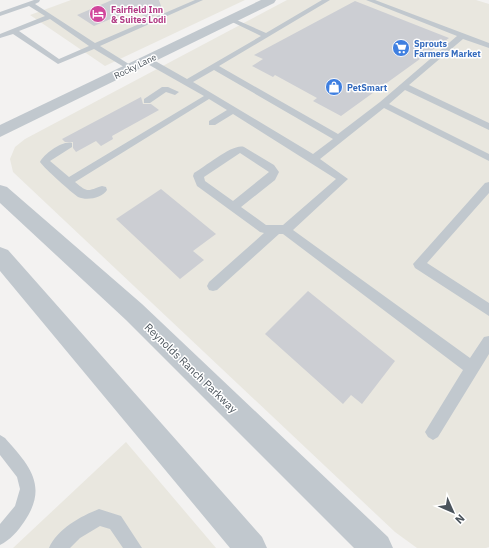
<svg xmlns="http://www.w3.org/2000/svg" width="489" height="548" viewBox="0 0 489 548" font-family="'IBM Plex Sans',sans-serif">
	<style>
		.commercial { fill: #e9e7df }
		.building { fill: #ccced3 }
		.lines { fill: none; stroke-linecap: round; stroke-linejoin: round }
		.service { fill: #c1c8ce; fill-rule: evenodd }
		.minor { fill: #c1c8ce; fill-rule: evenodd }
		.tertiary { fill: #c1c8ce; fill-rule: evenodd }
		.labels { text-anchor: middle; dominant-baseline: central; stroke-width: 3; stroke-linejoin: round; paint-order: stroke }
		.far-hotel-label { font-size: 9px; font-weight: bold; fill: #b23c85; stroke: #fff; text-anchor: start }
		.far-shop-label { font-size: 9px; font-weight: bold; fill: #366cbe; stroke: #fff; text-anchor: start }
		.far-street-label { font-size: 9px; fill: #4b545c; stroke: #fff }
		.street-label { font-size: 11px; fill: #4b545c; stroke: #fff }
	</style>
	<rect width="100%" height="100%" fill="#f3f2f1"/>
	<!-- commercial -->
	<path class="commercial" d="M71,0H245L105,66L30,15Z
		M287,0H476L489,4V547L486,548H417L395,532L13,172L10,159L15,147L25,139Z
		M126,442L216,548H13Z"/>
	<!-- building -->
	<path class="building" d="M112,0H159L163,12L148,18L132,10L94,26L77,15Z
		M355,1L449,38L341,116L313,101L317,98L275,75L273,77L252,66L263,59L254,55Z
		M141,97L143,104H151L159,110L112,136L113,139L101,146L96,141L76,152L73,148V142H65L62,139Z
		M161,189L216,234L193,251L204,260L180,279L116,219Z
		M308,291L395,361L362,404L351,395L343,404L265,334Z"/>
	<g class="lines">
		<!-- service -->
		<path class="service" d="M34,0H40L39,2L35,4L95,43L195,0H203L100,46L132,66V70H129L94,49L58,64L13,34L0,38V34L45,16L29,6L0,16V12ZM50,19L89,46L59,59L19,31Z
			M322,0H330L219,66L338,134L380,102L457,36L366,0H375L489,43V48L463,39L409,85L489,123V130L405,90L389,104L489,154V161L384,108L320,159L348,179L293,230L470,358L484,337L489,336V354L438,437L433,440L428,437L425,432L428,427L463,370L283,234H279L217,290L213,291L209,290L207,286L209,282L264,233L260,232L197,186L193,176L194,173C205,167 233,143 244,147L274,165L279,172L275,180L241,207L266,225H283L336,179L233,114L215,125H209V121L227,110L209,99L75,182C88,193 87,191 102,186L106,187L107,190C102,198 87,201 78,197C71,192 45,169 40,162C44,154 63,140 72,143V147L50,161L69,177L204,96L144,62V58H150L187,79L261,36L228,20V18H232L266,33ZM214,70L333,139L313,154L193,82ZM240,153L269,172L233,201L205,181L204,177Z
			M162,87H168L179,92L175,95L166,92L150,103H144V99Z
			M489,182V193L427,263L489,303V316L415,268L413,264L485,183Z
			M0,435L5,438C29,465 49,486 24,522C18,531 10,540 0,545V524L15,506L20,489L17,477L0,455Z
			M99,509L121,516L142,548H123L110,529L100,526L80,538L70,548H49C57,529 81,516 99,509Z"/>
		<!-- minor -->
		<path class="minor" d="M261,0H276L274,3L0,137V125Z"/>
		<!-- tertiary -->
		<path class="tertiary" d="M0,185L7,187L142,304L388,537L393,548H354L126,320L0,203Z
			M0,247L8,250L262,537L267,548H230L0,271Z"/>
	</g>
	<!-- icons -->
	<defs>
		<g id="hotel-disc" transform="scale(0.9)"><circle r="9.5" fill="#d1479c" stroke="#fff"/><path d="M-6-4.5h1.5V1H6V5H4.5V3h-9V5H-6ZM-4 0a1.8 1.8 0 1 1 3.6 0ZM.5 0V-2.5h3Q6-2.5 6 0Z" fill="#fff"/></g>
		<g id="supermarket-disc" transform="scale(0.9)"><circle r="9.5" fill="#3f7fe0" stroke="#fff"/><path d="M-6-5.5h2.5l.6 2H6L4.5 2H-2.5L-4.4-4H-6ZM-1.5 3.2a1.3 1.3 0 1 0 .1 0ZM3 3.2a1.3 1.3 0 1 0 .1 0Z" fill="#fff"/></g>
		<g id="shop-disc" transform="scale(0.9)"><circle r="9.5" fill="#3f7fe0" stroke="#fff"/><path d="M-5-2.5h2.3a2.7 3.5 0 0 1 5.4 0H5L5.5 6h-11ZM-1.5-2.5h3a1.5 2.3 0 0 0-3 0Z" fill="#fff"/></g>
	</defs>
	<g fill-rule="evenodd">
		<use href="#hotel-disc" x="98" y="14"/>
		<use href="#supermarket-disc" x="401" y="48"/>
		<use href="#shop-disc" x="334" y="87"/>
	</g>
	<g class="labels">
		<!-- far-hotel labels -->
		<g class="far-hotel-label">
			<text x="111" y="9">Fairfield Inn<tspan x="111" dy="10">&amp; Suites Lodi</tspan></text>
		</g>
		<!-- far-shop labels -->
		<g class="far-shop-label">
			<text x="414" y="43">Sprouts<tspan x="414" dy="10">Farmers Market</tspan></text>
			<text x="347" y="87">PetSmart</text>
		</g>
		<!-- far-street labels -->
		<g class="far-street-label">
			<text transform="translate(135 66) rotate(-26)">Rocky Lane</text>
		</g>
		<!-- street labels -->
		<g class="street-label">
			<text transform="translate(191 368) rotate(44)">Reynolds Ranch Parkway</text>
		</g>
	</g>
	<!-- north arrow -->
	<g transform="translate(453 512) rotate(135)" stroke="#ffffff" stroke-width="3" paint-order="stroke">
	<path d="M0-3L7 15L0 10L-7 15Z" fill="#4b545c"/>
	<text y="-6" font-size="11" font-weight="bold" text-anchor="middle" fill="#4b545c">N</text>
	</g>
</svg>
